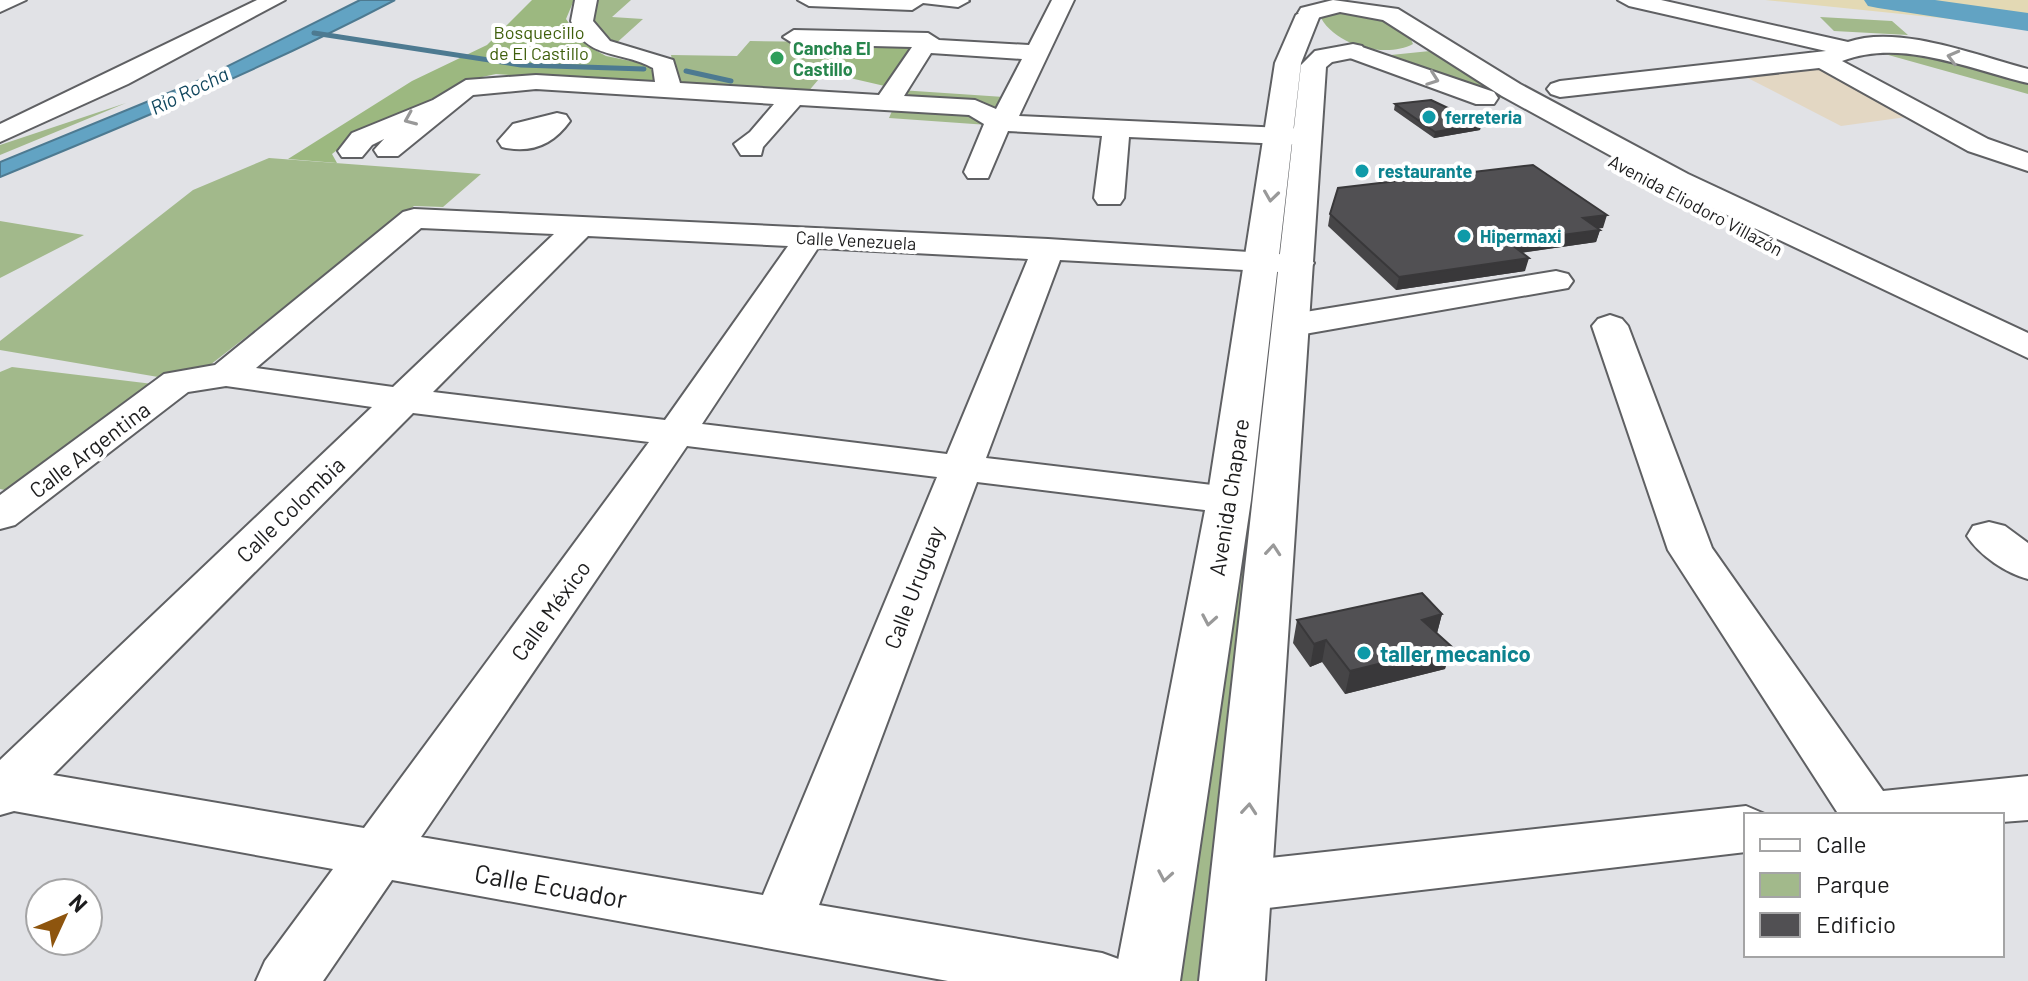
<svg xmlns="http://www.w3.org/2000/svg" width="2028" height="981" viewBox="0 0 2028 981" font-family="Barlow,sans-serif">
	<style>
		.commercial { fill: #e3d7c3 }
		.green { fill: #a2b98b }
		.forest { fill: #9cb880 }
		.sand { fill: #e3d9b4 }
		.water { fill: #62a3c3; stroke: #4d7a91; stroke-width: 2 }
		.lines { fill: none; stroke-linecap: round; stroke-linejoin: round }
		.stream { stroke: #4d7a91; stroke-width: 5 }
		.river { fill: #62a3c3; fill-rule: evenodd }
		.minor-casing { stroke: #5f6063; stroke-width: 4 }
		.major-casing { stroke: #5f6063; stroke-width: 4 }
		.highway-casing { stroke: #5f6063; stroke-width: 4 }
		.minor { fill: #fff; fill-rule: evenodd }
		.major { fill: #fff; fill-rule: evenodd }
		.highway { fill: #fff; fill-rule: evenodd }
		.wall { fill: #464547 }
		.shaded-wall { fill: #39383a }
		.building { fill: #515053; stroke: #39383a; stroke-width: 2 }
		.oneway { stroke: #999 }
		.leisure-dot { fill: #2e9e5b; stroke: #fff; stroke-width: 3 }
		.culture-dot { fill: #0f9aa8; stroke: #fff; stroke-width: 3 }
		.labels { text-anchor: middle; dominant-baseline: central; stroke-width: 8; stroke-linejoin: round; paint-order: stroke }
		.far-park-label { font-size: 18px; fill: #3e5e0b; stroke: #fff }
		.far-leisure-label { font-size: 18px; font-weight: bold; fill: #27864d; stroke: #fff; text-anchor: start }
		.far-culture-label { font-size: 18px; font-weight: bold; fill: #0d838f; stroke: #fff; text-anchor: start }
		.far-street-label { font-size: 18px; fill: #1c1c1d; stroke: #fff }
		.far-water-label { font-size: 20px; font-style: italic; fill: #11475e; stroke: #fff }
		.street-label { font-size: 22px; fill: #1c1c1d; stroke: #fff }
		.culture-label { font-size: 22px; font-weight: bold; fill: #0d838f; stroke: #fff; text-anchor: start }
		.near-street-label { font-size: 26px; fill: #1c1c1d; stroke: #fff }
	</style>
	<rect width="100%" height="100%" fill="#e1e2e6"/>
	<!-- commercial -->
	<path class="commercial" d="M1808,67L1836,74L1914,116L1841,126L1742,75Z"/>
	<!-- green -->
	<path class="green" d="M592,0H631L612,17L643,19L612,47L591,29Z
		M1326,10C1352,12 1404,14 1413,44C1385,59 1332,45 1319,14Z
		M1820,17L1892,21L1908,35L1834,31Z
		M750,41L915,43L903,69L830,66L807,93L678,86L671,55L737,56Z
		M1890,47L2028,81V94L1874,51Z
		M1430,51L1513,98L1507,100L1381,56Z
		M900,90L1004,97L999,110L916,99Z
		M126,103L0,155V145Z
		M801,103L959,109L988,125L889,118L892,111L799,106Z
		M269,158L481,174L443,207L414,206L210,365L164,378L0,350V341L193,190Z
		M0,221L84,235L0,278Z
		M1275,270L1284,271L1199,981H1181Z
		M12,367L153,384L15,492L0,489V372Z"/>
	<!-- forest -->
	<path class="forest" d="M532,0H574L566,19L580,39L595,50L606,56L650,65L657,86L496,74L468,80L425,107L351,139L332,154L337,163L288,159L412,81L487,45Z
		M829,41L909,45L913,50L889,87L850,78L831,63L814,59Z"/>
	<!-- sand -->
	<path class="sand" d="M1765,0H2028V27Z"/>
	<!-- water -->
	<path class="water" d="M360,0H395C267,67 134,122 0,177V162L200,80Z"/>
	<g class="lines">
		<!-- stream -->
		<path class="stream" d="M314,33L521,65L644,69
			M686,71L731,81"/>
		<!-- river -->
		<path class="river" d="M1864,0H1935L2028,13V31L1878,8L1868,6Z"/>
		<!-- minor casing -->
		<g class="minor-casing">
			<path id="minor" d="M0,0H26L0,12Z
				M257,0H285L128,84L0,142V124Z
				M575,0H597L593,21L610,41L673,60L680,83L879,95L912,47L794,44L783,37L794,30L928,33L939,40L1029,45L1052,0H1074L1019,116L1307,129L1317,131L1321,137L1317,143L1307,145L1129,137L1124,198L1120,204H1098L1094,198L1102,136L1008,131L988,178H968L964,172L984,124L969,115L800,105L763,147L761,155H741L734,144L750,132L774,104L536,89L473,95L398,156H378L374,150L384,139L372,145L362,157H342L338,151L352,133L433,100L466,80L536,75L655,82L653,68C622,50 587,61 571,21ZM931,53L1022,59L996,109L975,100L904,96Z
				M798,0H968L969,1L958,7L923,3L912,10L809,6Z
				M1618,0H1661L1848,42C1898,24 1978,56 2028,69V83C1968,69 1902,38 1842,61L1988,139L2028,153V171L1968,151L1819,68L1560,97L1551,94L1547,89L1551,84L1560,81L1826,51L1629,6Z
				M557,113L566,115L570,121C553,145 530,154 502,147L498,141L513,124Z
				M414,209L1048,239L1309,256L1314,263L1309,270L1298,273L1060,260L986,458L1229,487L1244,491L1250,500L1244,509L1229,513L977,482L819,905L1102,953L1124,961L1133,981H948L392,880L323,981H256L265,961L333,869L14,811L0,815V760L372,407L226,386L188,392L15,525L0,529V495L164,374L215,365L403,212ZM421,228L554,234L393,387L256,368ZM588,236L788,246L665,420L433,392ZM818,248L1028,259L947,454L702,424ZM413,413L649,442L364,828L53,775ZM687,446L937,477L763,895L421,837Z
				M1556,271L1568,274L1573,281L1568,288L1293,336L1281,332L1275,325L1281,318L1293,314Z
				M1610,315L1622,319L1628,326L1712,548L1883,791L2028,776V820L2002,822V815H1839L1668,550L1592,326L1598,319Z
				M1989,522L2005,526L2028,543V579C2006,573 1980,556 1967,536L1973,526Z
				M1746,806L1767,815H1746V852L1242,911L1221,903L1213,886L1221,869L1242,861Z"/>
		</g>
		<!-- major casing -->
		<g class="major-casing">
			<path id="major" d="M1308,8L1320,15L1301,63L1251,500L1180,981H1114L1207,500L1275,63L1296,15Z
				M1353,44L1362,46L1365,51L1362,56L1332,62L1326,67L1265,981H1199L1301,65L1315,51Z"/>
		</g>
		<!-- highway casing -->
		<g class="highway-casing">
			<path id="highway" d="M1333,0L1398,9L1520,84L1688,174L2028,333V358L1666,186L1502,96L1383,20L1340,12L1309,20L1298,13L1301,8Z
				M1359,46L1494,92L1498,98L1494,104H1476L1350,58L1347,53L1350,48Z"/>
		</g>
		<!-- minor -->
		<use href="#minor" class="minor"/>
		<!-- major -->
		<use href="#major" class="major"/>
		<!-- highway -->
		<use href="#highway" class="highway"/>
	</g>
	<!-- wall -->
	<path class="wall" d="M1395,104L1480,130L1434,138L1394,110Z
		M1330,214L1603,228H1598L1600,230L1596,242L1521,253L1525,271L1396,290L1328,226Z
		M1442,614L1437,633L1451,646L1445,669L1345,694L1322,662L1310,667L1293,643L1297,620Z"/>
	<!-- shaded-wall -->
	<path class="shaded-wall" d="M1482,124L1480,130L1434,138L1435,132Z
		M1607,215L1603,228L1580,231L1583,218Z
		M1600,230L1596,242L1505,255L1508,242Z
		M1529,258L1525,271L1396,290L1399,277Z
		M1442,614L1436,637L1422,620Z
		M1326,640L1322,662L1310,667L1314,644Z
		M1451,646L1445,669L1345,694L1350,671Z"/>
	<!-- building -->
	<path class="building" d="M1431,100L1482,124L1435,132L1395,104Z
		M1533,165L1607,215L1583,218L1600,230L1508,242L1529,258L1399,277L1330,214L1338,188Z
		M1422,593L1442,614L1422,620L1451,646L1350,671L1326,640L1314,644L1297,620Z"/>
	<!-- one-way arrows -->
	<defs><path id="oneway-chevron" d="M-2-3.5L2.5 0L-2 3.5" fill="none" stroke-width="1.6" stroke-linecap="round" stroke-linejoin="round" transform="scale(2)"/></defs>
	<g class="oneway">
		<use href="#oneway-chevron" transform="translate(1953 57) rotate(-165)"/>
		<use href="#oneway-chevron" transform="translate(1433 79) rotate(20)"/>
		<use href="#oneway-chevron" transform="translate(410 119) rotate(157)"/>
		<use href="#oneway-chevron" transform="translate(1271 196) rotate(98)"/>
		<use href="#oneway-chevron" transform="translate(1273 550) rotate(-85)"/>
		<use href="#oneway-chevron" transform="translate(1209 620) rotate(100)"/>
		<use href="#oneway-chevron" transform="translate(1249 809) rotate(-85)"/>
		<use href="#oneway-chevron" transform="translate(1165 876) rotate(100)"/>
	</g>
	<!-- markers -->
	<circle class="leisure-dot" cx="777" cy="58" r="8"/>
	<g class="culture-dot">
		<circle cx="1429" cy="117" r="8"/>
		<circle cx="1362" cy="171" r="8"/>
		<circle cx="1464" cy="236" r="8"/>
		<circle cx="1364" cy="653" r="8"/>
	</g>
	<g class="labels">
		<!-- far-park labels -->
		<g class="far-park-label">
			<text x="539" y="32">Bosquecillo<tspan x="539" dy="21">de El Castillo</tspan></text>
		</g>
		<!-- far-leisure labels -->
		<g class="far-leisure-label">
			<text x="793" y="48">Cancha El<tspan x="793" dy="21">Castillo</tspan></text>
		</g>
		<!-- far-culture labels -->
		<g class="far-culture-label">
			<text x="1445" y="117">ferreteria</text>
			<text x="1378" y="171">restaurante</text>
			<text x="1480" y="236">Hipermaxi</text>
		</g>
		<!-- far-street labels -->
		<g class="far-street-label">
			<text transform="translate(1696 205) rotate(28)">Avenida Eliodoro Villazón</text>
			<text transform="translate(856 240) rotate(3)">Calle Venezuela</text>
		</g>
		<!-- far-water labels -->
		<g class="far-water-label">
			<text transform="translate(189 90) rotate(-26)">Río Rocha</text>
		</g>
		<!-- street labels -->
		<g class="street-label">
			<text transform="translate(89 449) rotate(-37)">Calle Argentina</text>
			<text transform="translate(1228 497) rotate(-81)">Avenida Chapare</text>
			<text transform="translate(290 509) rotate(-44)">Calle Colombia</text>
			<text transform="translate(913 587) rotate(-69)">Calle Uruguay</text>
			<text transform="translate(550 610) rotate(-54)">Calle México</text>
		</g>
		<!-- culture labels -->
		<g class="culture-label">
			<text x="1380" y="653">taller mecanico</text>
		</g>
		<!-- near-street labels -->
		<g class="near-street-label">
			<text transform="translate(551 885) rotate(10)">Calle Ecuador</text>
		</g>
	</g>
	<!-- legend -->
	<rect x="1744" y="813" width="260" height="144" fill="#ffffff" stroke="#a4a4a5" stroke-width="2"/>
	<rect x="1760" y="839" width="40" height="12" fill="#ffffff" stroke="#a4a4a5" stroke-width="2"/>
	<text x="1816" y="853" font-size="24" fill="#1c1c1d">Calle</text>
	<rect x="1760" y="873" width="40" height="24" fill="#a2b98b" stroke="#a4a4a5" stroke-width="2"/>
	<text x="1816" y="893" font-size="24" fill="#1c1c1d">Parque</text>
	<rect x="1760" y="913" width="40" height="24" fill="#515053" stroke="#a4a4a5" stroke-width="2"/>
	<text x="1816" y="933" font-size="24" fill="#1c1c1d">Edificio</text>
	<!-- north arrow -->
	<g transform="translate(64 917) rotate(46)"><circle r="38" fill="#ffffff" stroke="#a4a4a5" stroke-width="2"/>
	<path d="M0-6L14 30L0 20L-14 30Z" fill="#8e550e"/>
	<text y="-12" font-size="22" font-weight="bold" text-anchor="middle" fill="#1c1c1d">N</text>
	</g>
</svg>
